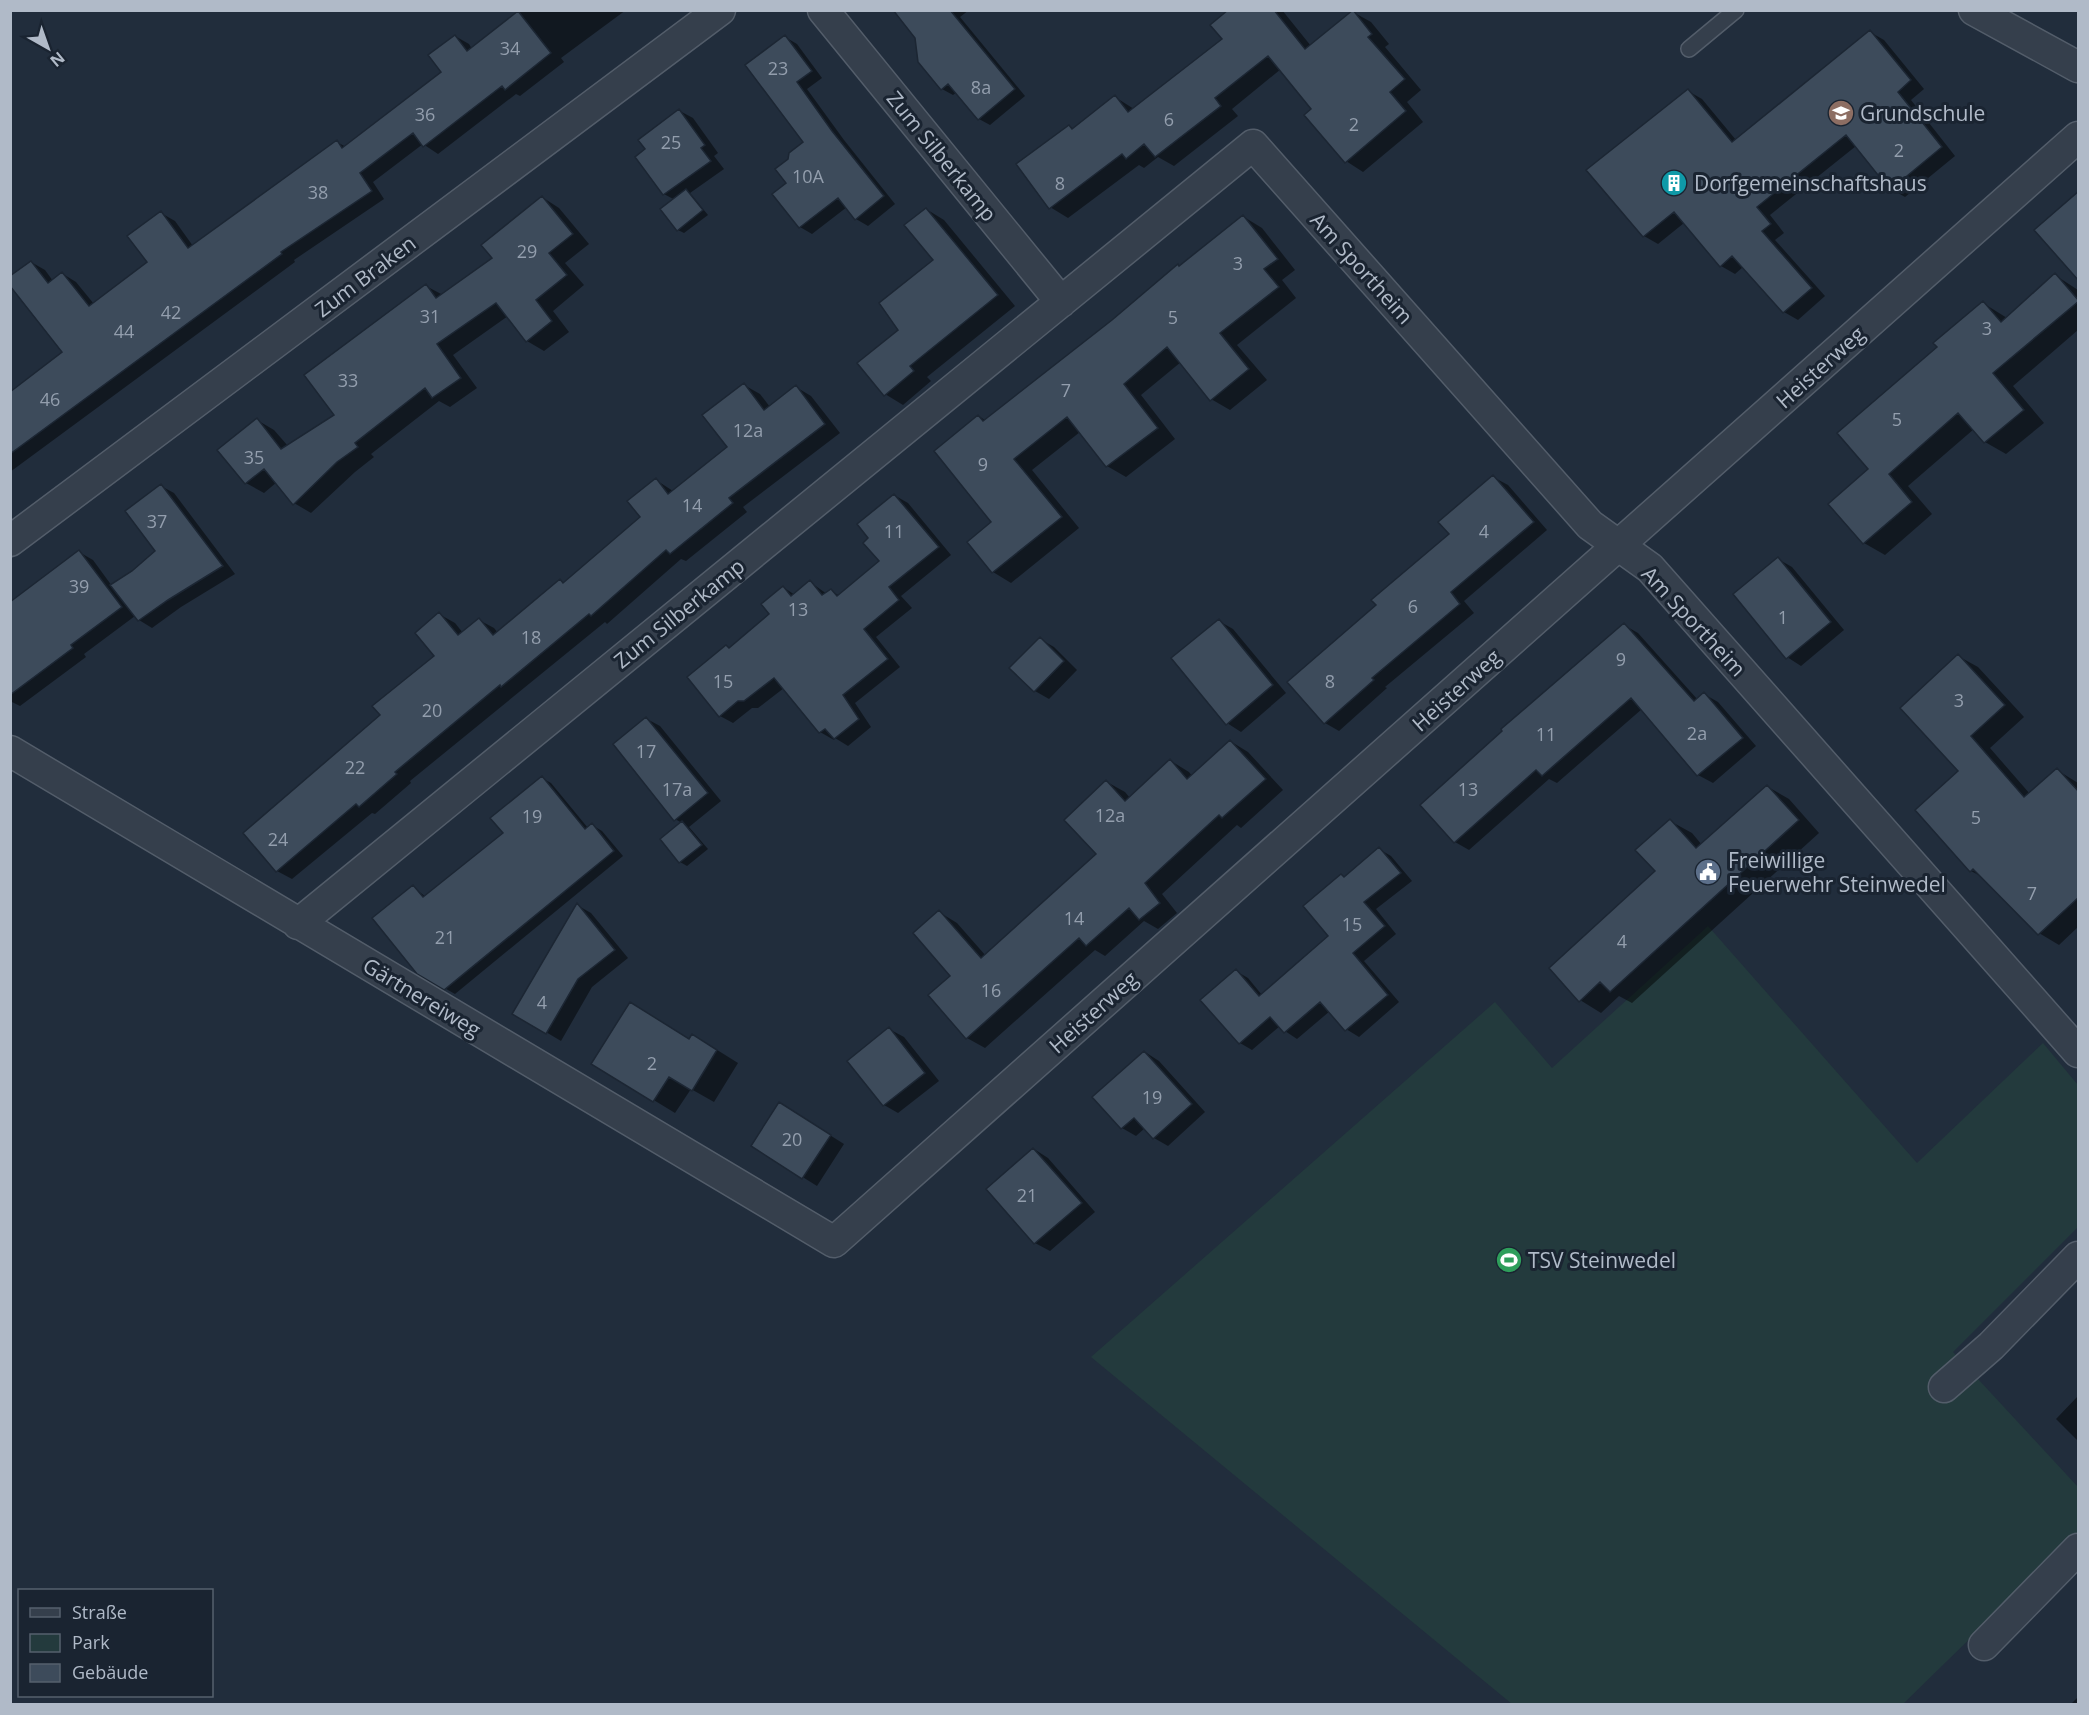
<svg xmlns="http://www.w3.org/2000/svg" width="2089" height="1715" viewBox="0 0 2089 1715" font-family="'Open Sans',sans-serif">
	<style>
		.green { fill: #233a3d }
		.shadow { fill: #0007 }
		.building { fill: #3d4b5b; stroke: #1c2633; stroke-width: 1.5 }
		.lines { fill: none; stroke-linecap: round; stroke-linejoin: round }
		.lane-casing { stroke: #535d6a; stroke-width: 18 }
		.street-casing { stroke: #535d6a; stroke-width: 33 }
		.lane { stroke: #353f4c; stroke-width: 15 }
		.street { stroke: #353f4c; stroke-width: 30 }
		.labels { text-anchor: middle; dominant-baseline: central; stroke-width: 6; stroke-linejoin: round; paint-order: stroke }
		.number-label { font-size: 18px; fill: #939ead }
		.poi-label { font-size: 21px; fill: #b0bac8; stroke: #1a2431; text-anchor: start }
		.street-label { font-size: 21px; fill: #b0bac8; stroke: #1a2431 }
	</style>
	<rect width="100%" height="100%" fill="#212d3c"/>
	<!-- green -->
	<path class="green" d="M1708,926L1917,1163L2043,1043L2078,1085V1227L1953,1352L2078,1487V1533L1903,1704H1512L1091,1357L1495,1002L1552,1068Z"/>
	<!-- shadow -->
	<path class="shadow" d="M522,10H626L561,58L564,62L520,96L516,94L438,154L423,144L373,182L384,199L294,260L295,262L10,472V408L64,353L31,262L45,270L53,281L63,274L76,282L94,304L149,263L161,213L175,221L193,246L337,142L346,147L443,72L455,36L469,44L472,49Z
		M895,10H969L960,17L1025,96L990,125L979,119L957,92L953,95L942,89L916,37Z
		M1230,10H1282L1311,46L1353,12L1371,22L1389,44L1385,47L1421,90L1407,102L1423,122L1363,172L1346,161L1313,109L1281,69L1232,109L1238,116L1174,166L1158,157L1144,168L1139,165L1068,218L1050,207L1069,126L1074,129L1115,97L1134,109L1224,39Z
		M1870,32L1884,40L1924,89L1911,100L1955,156L1905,197L1891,189L1856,146L1770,215L1784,233L1775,240L1825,296L1798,320L1784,312L1743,267L1735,274L1721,266L1684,223L1658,244L1644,236L1688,91L1702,99L1736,140Z
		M785,37L797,44L822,78L807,89L844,140L895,204L868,226L856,219L847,207L812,234L800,227L788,183L789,160L805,143Z
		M678,110L693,118L718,153L714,156L724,169L690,193L708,215L684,233L678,230L675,200L664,194L647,150L639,139Z
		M542,197L559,208L589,244L565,263L584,285L553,311L569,332L544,351L527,341L508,316L453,355L477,388L450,407L439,401L371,454L374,457L355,472L311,513L294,503L277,482L264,493L246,483L219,450L257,420L274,430L288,446L336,415L426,286L443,295L494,258Z
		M926,209L944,220L1015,306L927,377L931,381L903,405L885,394L900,330L935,260Z
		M1244,217L1262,228L1295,270L1282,280L1296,298L1237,345L1267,380L1230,410L1211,399L1181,362L1141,395L1175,439L1126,477L1107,466L1080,432L1032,470L1079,528L1011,583L993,572V522L979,416L986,421Z
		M2055,275L2078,290V330L2013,386L2044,423L2006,454L1985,442L1974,429L1908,486L1932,514L1885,555L1864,543L1830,504L1870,470L1939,348L1983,303L2007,318Z
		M744,385L760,394L770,407L796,387L811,396L840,433L743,507L747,512L686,561L681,559L607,624L605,622L410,781L411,783L375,814L372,813L292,879L277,871L382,715L436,656L439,614L455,623L463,633L479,620L494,628L498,633L560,581L565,584L642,517L656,480L673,491L729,447Z
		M1493,477L1508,485L1547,530L1464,601L1474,613L1385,687L1387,688L1339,731L1325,723L1451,534Z
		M161,486L174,493L235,574L181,607L152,628L139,620L135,616L84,654L86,657L20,706L10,701V604L79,552L93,560L112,586L133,572L157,552Z
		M894,495L908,503L951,555L901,596L912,608L876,637L900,667L855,703L871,727L848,746L835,738L834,740L820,732L784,688L758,708H752L733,723L720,716L730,649L771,614L783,587L795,595L810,582L827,594L831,591L840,596L881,561Z
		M1778,559L1792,567L1844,630L1801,666L1787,657Z
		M1219,621L1233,629L1286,693L1241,732L1227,723Z
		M1624,625L1638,633L1698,700L1704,694L1718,702L1756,746L1713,783L1698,775L1642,709L1557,783L1549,779L1469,850L1455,842Z
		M1040,639L1054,647L1077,670L1049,699L1035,691Z
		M1958,656L1978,667L2024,717L1990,748L2030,794L2057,770L2078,783V927L2059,945L2039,933L1984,878L1971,871L1960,771Z
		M647,719L660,726L721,801L689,827L708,849L687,866L680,862L662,839L682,823L675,819Z
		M1230,741L1248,752L1283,790L1241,828L1237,825L1162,894L1177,913L1158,929L1144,921L1105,956L1095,950L985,1048L967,1038L939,912L957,923L986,956L1098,854L1107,782L1125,792L1130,798L1171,761L1189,772L1192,776Z
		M542,778L551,783L588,828L592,825L602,831L623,856L455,994L418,973L413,887L426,897L505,833Z
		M1768,787L1789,799L1819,833L1632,1003L1619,996L1601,1013L1580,1000L1658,871L1670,821L1692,833L1702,845Z
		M1379,849L1391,856L1412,881L1376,909L1396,934L1364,961L1399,1002L1359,1037L1346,1029L1330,1011L1297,1039L1285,1031L1280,1026L1252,1050L1240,1043L1236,971L1248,978L1262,995L1330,936L1345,878Z
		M577,905L591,913L628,958L592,987L561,1041L514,1013Z
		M889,1029L904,1037L939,1081L898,1113L884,1105Z
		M690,1040L714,1048L738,1063L714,1102L691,1089L675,1113L593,1063Z
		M1145,1052L1159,1061L1205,1112L1168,1146L1154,1138L1145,1128L1136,1136L1122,1128L1094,1098Z
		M793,1112L844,1144L817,1186L753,1146Z
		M1034,1149L1048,1158L1095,1212L1050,1251L1035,1243L988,1189Z
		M2078,1396V1441L2056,1419Z
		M2078,1697V1704H2071Z"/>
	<!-- building -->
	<path class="building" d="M893,10H950L1015,89L978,120L948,84L941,90L918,62L915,38Z
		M1228,10H1274L1305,49L1353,10L1372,34L1368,37L1405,79L1390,92L1406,111L1345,163L1304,115L1311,109L1268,56L1215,98L1221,106L1155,157L1144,144L1126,159L1122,154L1049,209L1016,164L1069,125L1072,129L1115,95L1128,112L1222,39L1210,25Z
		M518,11L551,53L505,90L502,86L423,147L413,133L360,173L372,191L281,252L282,254L10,454V392L62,352L10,286V276L31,261L48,283L62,272L89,306L147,262L127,236L161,211L188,248L337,140L342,148L441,72L428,55L455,35L467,51Z
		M1870,30L1911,80L1898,92L1942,147L1890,190L1846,135L1757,207L1771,224L1762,231L1812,288L1783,313L1732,256L1720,267L1674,212L1643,237L1586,170L1688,89L1732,142Z
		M785,35L812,71L797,82L832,131L884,196L855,220L838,198L799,228L772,194L786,183L775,169L788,159L789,153L803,142L745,65Z
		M679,109L705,145L701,148L711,161L663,195L635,157L645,149L638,140Z
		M686,189L703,210L677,231L660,209Z
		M2079,191V281L2034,230Z
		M542,196L573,234L549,253L567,275L536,300L552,321L526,342L496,303L437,344L461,378L432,398L425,388L355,443L358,447L337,462L293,505L264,469L245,484L217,450L257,418L281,449L334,415L304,375L426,284L436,298L492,258L481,245Z
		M926,208L998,295L910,366L914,371L884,396L857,363L898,330L879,303L933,260L904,225Z
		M1243,215L1278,259L1264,269L1279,287L1220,333L1249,369L1210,401L1167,347L1124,384L1158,428L1106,467L1067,417L1014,459L1062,517L992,573L967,542L991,522L934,451L978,415L983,421L1112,320L1178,264L1179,266Z
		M2055,273L2079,301L1993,373L2024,410L1984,443L1958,413L1889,474L1912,502L1863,544L1828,504L1868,469L1837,433L1937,347L1933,343L1983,301L2001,322Z
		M744,383L764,410L796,385L825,424L729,498L733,503L670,554L666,550L591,616L589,614L501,687L500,685L395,772L397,774L359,807L356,804L276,872L243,833L380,715L372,706L434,656L415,633L439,612L458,635L479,618L493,635L560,579L563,583L640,517L627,501L656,478L668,494L727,447L702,415Z
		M1493,475L1534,522L1451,592L1460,604L1372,678L1374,680L1324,724L1287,682L1376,605L1371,600L1449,534L1438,522Z
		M161,484L223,566L168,600L138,621L110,585L132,571L155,551L125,511Z
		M894,494L939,547L889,587L899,600L864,629L888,659L843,695L859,719L834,739L825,729L819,733L774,678L744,701H738L719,717L687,677L726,645L729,648L769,614L761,604L783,586L791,596L810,580L822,595L831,589L837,596L879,561L863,543L868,538L857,524Z
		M79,550L122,607L71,645L73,648L10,695V602Z
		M1778,557L1831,622L1786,659L1733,594Z
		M1219,619L1273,685L1226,725L1171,658Z
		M1624,623L1694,701L1704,692L1743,738L1697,776L1631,698L1542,776L1536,770L1454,843L1420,805L1502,731L1501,729Z
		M1040,637L1064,661L1034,692L1009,668Z
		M1958,654L2005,705L1971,736L2024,797L2057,768L2079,792V897L2038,935L1973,869L1970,872L1915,810L1958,771L1900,708Z
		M646,717L708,793L674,821L613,744Z
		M1230,740L1266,779L1222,818L1219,815L1145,883L1160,903L1139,920L1129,908L1086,946L1079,938L966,1039L928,995L950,976L913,933L939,910L981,958L1096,854L1064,820L1106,780L1125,801L1170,759L1187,779Z
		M542,776L585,829L592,823L614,851L444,990L417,974L372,918L413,885L423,897L503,833L490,818Z
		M1767,785L1799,820L1610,992L1600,982L1579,1002L1549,968L1655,871L1635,850L1670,819L1696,848Z
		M682,821L702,845L679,863L660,839Z
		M1379,847L1401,873L1364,902L1385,926L1353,953L1388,995L1345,1031L1320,1002L1284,1033L1270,1017L1239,1044L1200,1000L1236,969L1259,996L1328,936L1303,906L1341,874L1344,877Z
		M577,903L615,950L578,979L546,1034L512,1014Z
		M630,1002L689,1039L692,1034L717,1050L692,1091L669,1077L653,1102L591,1064Z
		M889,1027L925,1073L883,1106L847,1061Z
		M1144,1051L1192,1104L1153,1139L1134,1118L1121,1129L1092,1097Z
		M779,1102L831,1135L802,1179L751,1146Z
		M1033,1148L1082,1203L1034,1244L986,1189Z"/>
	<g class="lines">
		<!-- lane casing -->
		<g class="lane-casing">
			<path id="lane" d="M1689,49L1736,10"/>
		</g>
		<!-- street casing -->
		<g class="street-casing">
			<path id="street" d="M823,10L1061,302
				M1974,10L2078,67
				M10,541L720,10
				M10,751L834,1242L2078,137
				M298,924L1253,145L1590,525L1650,568L2078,1052
				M1944,1387L1991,1346L2078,1257
				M1984,1645L2078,1549"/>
		</g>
		<!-- lane -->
		<use href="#lane" class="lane"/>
		<!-- street -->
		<use href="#street" class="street"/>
	</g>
	<!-- icons -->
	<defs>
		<g id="school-disc" transform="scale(1.35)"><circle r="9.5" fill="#8d6e63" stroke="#1a2431"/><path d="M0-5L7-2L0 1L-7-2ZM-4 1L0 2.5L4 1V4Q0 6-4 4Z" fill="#fff"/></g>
		<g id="building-disc" transform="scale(1.35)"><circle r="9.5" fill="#0f9aa8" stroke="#1a2431"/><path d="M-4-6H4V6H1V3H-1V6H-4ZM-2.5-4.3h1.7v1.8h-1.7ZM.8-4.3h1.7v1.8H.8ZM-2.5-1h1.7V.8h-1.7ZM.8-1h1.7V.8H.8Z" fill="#fff"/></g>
		<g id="civic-disc" transform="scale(1.35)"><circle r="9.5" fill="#5c6f8a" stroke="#1a2431"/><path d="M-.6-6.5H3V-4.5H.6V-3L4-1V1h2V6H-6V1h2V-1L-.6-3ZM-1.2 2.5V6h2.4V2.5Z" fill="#fff"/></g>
		<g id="stadium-disc" transform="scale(1.35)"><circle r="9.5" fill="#2e9e5b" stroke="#1a2431"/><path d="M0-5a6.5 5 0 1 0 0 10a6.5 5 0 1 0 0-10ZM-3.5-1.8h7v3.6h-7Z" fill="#fff"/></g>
	</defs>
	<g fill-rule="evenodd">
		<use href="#school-disc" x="1841" y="113"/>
		<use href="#building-disc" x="1674" y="183"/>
		<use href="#civic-disc" x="1708" y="872"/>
		<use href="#stadium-disc" x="1509" y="1260"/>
	</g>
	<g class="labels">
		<!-- number labels -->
		<g class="number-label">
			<text x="510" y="48">34</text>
			<text x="778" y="68">23</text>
			<text x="981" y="87">8a</text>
			<text x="425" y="114">36</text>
			<text x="1169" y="119">6</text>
			<text x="1354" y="124">2</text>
			<text x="671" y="142">25</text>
			<text x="1899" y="150">2</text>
			<text x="808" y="176">10A</text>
			<text x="1060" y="183">8</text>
			<text x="318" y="192">38</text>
			<text x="527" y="251">29</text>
			<text x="1238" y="263">3</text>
			<text x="171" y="312">42</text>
			<text x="430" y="316">31</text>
			<text x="1173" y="317">5</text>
			<text x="1987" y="328">3</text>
			<text x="124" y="331">44</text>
			<text x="348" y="380">33</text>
			<text x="1066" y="390">7</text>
			<text x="50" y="399">46</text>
			<text x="1897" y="419">5</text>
			<text x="748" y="430">12a</text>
			<text x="254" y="457">35</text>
			<text x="983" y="464">9</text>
			<text x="692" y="505">14</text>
			<text x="157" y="521">37</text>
			<text x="894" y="531">11</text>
			<text x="1484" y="531">4</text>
			<text x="79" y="586">39</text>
			<text x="1413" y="606">6</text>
			<text x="798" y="609">13</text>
			<text x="1783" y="617">1</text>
			<text x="531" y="637">18</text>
			<text x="1621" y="659">9</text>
			<text x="723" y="681">15</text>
			<text x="1330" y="681">8</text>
			<text x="1959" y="700">3</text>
			<text x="432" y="710">20</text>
			<text x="1697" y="733">2a</text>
			<text x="1546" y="734">11</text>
			<text x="646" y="751">17</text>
			<text x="355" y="767">22</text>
			<text x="677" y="789">17a</text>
			<text x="1468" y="789">13</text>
			<text x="1110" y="815">12a</text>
			<text x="532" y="816">19</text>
			<text x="1976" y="817">5</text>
			<text x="278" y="839">24</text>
			<text x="2032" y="893">7</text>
			<text x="1074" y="918">14</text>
			<text x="1352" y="924">15</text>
			<text x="445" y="937">21</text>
			<text x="1622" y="941">4</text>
			<text x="991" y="990">16</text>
			<text x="542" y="1002">4</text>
			<text x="652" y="1063">2</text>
			<text x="1152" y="1097">19</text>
			<text x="792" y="1139">20</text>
			<text x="1027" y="1195">21</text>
		</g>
		<!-- poi labels -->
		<g class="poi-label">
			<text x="1860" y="113">Grundschule</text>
			<text x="1694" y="183">Dorfgemeinschaftshaus</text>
			<text x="1728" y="860">Freiwillige<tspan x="1728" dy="24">Feuerwehr Steinwedel</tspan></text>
			<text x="1528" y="1260">TSV Steinwedel</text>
		</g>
		<!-- street labels -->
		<g class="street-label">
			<text transform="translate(942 156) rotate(51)">Zum Silberkamp</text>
			<text transform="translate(1362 268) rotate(48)">Am Sportheim</text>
			<text transform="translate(365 276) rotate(-37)">Zum Braken</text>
			<text transform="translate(1820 367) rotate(-42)">Heisterweg</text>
			<text transform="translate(679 613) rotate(-39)">Zum Silberkamp</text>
			<text transform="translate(1694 621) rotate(47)">Am Sportheim</text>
			<text transform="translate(1456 690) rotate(-42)">Heisterweg</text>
			<text transform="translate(422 997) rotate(31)">Gärtnereiweg</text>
			<text transform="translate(1093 1012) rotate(-42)">Heisterweg</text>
		</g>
	</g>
	<!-- border -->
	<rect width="2089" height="1715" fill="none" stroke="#b0bac8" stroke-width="24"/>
	<!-- legend -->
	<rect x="18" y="1589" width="195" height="108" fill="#1a2431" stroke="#56606d" stroke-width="1.5"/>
	<rect x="30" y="1608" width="30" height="9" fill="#353f4c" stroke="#56606d" stroke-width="1.5"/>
	<text x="72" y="1619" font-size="18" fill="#b0bac8">Straße</text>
	<rect x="30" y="1634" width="30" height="18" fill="#233a3d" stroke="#56606d" stroke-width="1.5"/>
	<text x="72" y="1649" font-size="18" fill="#b0bac8">Park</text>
	<rect x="30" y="1664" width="30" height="18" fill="#3d4b5b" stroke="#56606d" stroke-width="1.5"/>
	<text x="72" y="1679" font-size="18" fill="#b0bac8">Gebäude</text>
	<!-- north arrow -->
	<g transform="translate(48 48) rotate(140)" stroke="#1a2431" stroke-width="4.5" paint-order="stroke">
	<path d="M0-4.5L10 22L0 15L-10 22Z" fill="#b0bac8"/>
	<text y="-9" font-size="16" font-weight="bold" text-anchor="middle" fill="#b0bac8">N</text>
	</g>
</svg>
